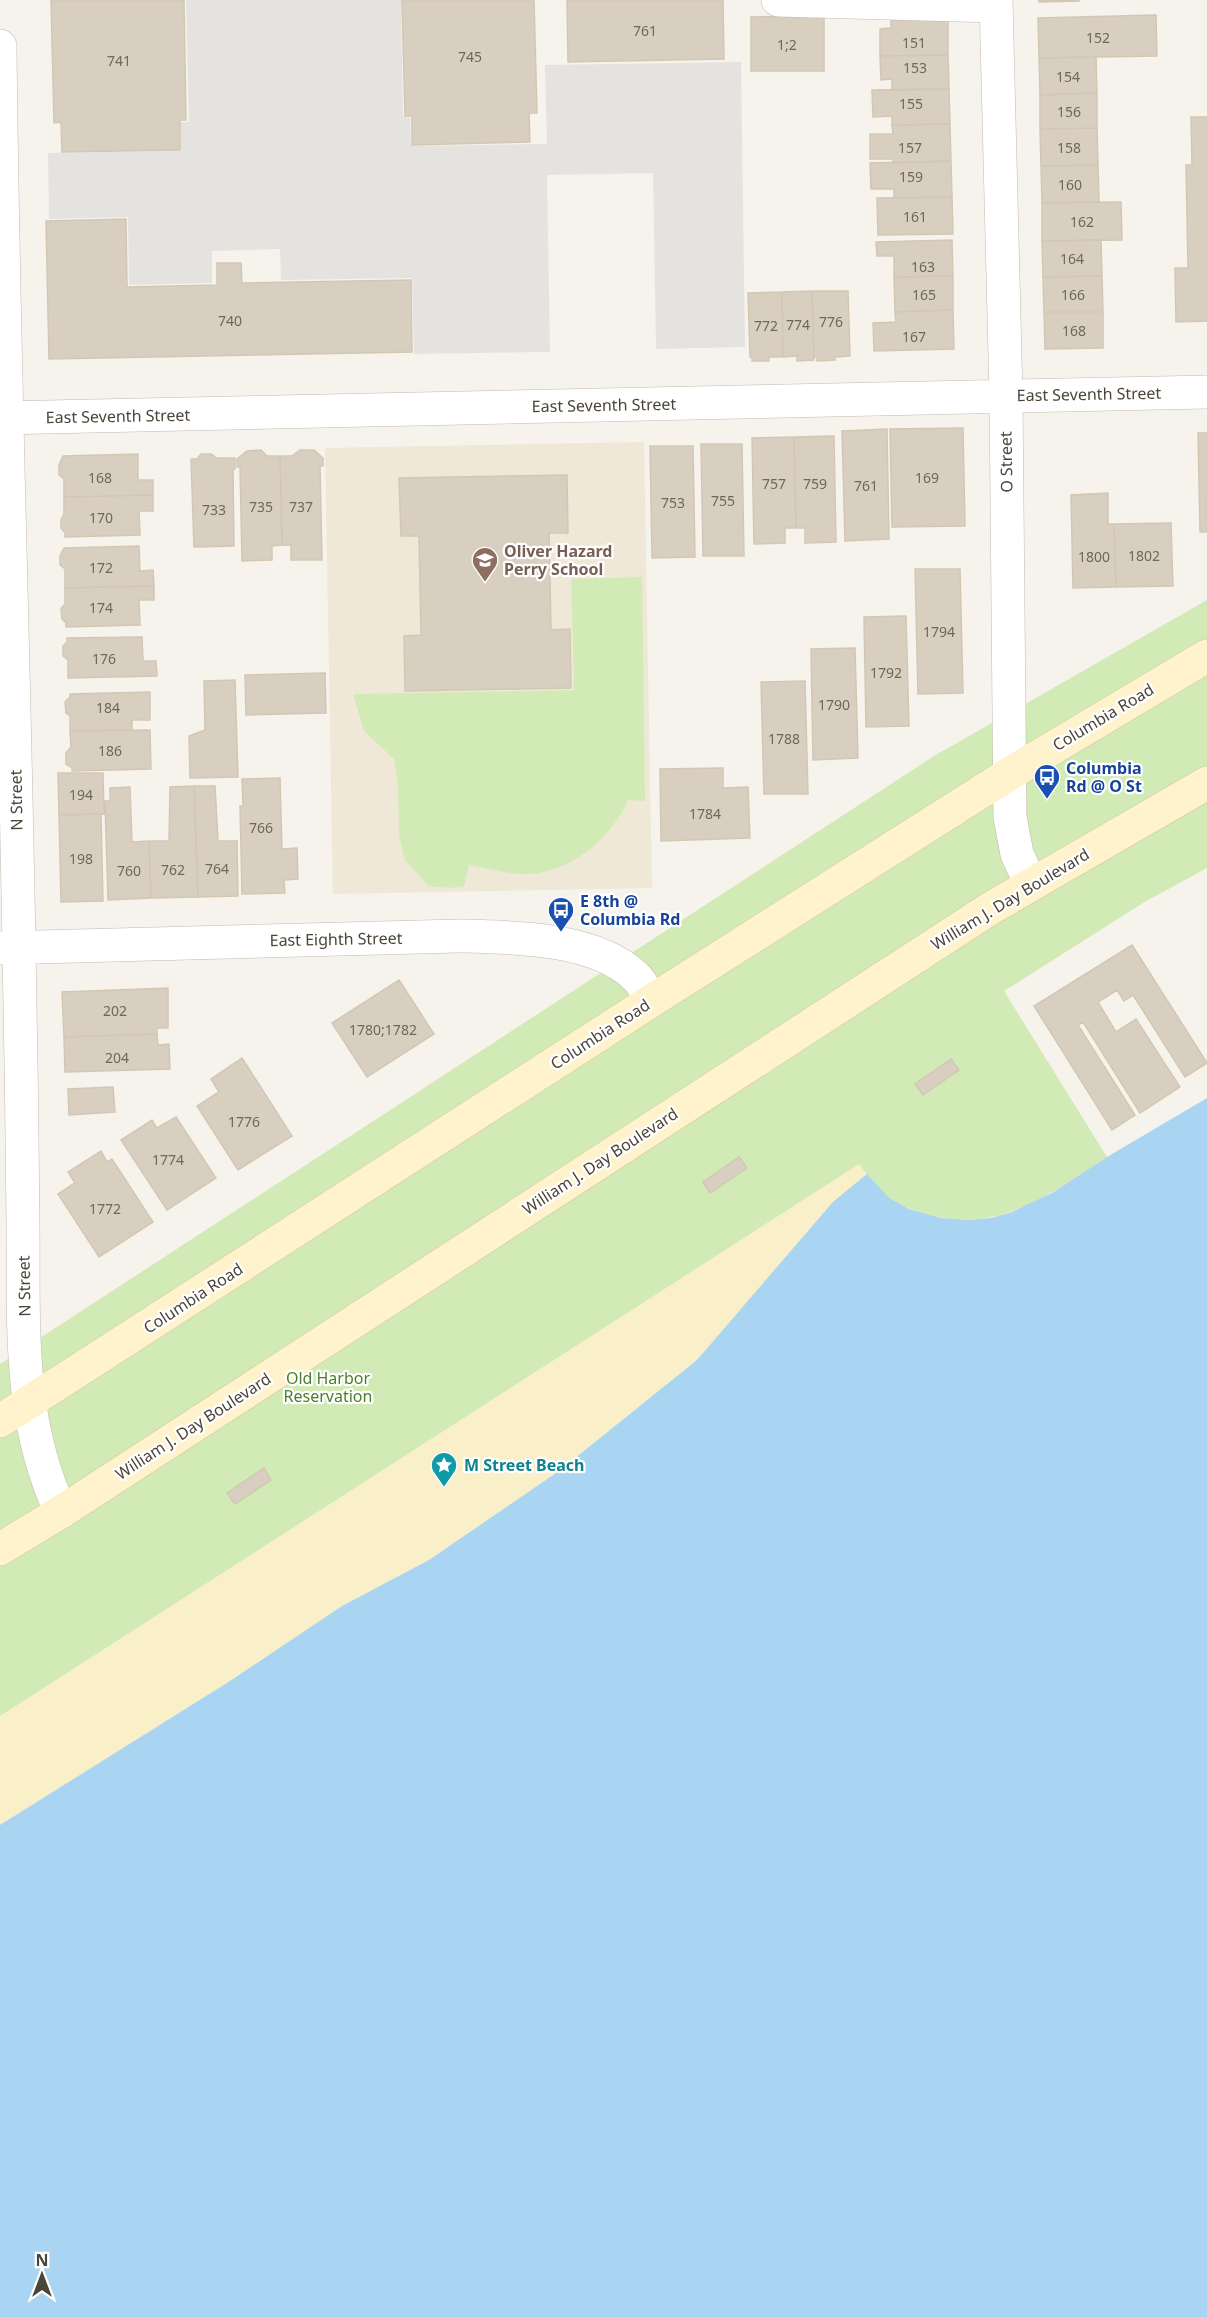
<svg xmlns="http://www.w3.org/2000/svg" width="1207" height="2317" viewBox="0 0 1207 2317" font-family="'Noto Sans',sans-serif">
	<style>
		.education { fill: #efe8d6 }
		.green { fill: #d2eab5 }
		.sand { fill: #f9efc9 }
		.parking { fill: #e5e3e0 }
		.water { fill: #a9d4f2 }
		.building { fill: #d8cfc1; stroke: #d3c7b4; stroke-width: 1.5 }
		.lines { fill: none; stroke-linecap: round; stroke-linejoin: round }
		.minor-casing { stroke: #c2bbae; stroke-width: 34 }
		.secondary-casing { stroke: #d6c79b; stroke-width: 34 }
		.minor { stroke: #fff; stroke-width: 33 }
		.secondary { stroke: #fff3cd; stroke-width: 33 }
		.labels { text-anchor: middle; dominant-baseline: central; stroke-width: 4.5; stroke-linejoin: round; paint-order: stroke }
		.number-label { font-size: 14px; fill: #6e675b }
		.street-label { font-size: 16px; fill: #4b4439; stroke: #fff }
		.education-label { font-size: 16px; font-weight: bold; fill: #785e54; stroke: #fff; text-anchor: start }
		.transit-label { font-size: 16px; font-weight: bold; fill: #164399; stroke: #fff; text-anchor: start }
		.park-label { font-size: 16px; fill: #4a7f2a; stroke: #fff }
		.culture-label { font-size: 16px; font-weight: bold; fill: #0d838f; stroke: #fff; text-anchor: start }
	</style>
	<rect width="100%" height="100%" fill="#f6f3ec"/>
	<!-- education -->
	<path class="education" d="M644,442L652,888L333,894L325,448Z"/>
	<!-- green -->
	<path class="green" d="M642,577L645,801L628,800C612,836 577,867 538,873C515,877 491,869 469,865L464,886L449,888L429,886L405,860L399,836L398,783L394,759L364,731L353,694L574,690L571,579Z
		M1207,600V868L1143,903L1004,991L1107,1157C1050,1194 999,1235 926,1214C914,1210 899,1206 888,1198C880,1192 874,1181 866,1174L814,1226L744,1307L0,1825V1364L934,756Z"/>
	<!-- sand -->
	<path class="sand" d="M859,1164L867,1174L833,1202L697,1360L559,1471L429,1560L342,1606L230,1681L0,1825V1716Z"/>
	<!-- parking -->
	<path class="parking" d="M186,0H401L403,116L410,117L411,146L547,144L545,65L741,62L745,347L656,349L653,173L547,175L550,352L414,354L412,278L281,280L280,249L212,251V283L129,285L128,217L49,219L48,153L181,151V122H189Z"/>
	<!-- water -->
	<path class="water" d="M1207,1098V2317H0V1825L230,1681L342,1606L429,1560L559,1471L697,1360L833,1202L867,1174L889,1198L909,1209L941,1218L969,1220L991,1218L1012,1212L1052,1193L1107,1157Z"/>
	<!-- building -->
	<path class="building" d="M51,0H184L186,120H180V150L62,152L61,122L54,123Z
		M402,0H534L537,113H529L530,142L412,145V116H405Z
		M567,0H723L724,59L568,62Z
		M1039,0H1079V1L1039,2Z
		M1156,15L1157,56L1039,58L1038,18Z
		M824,16V71H751V17Z
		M948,16V55L880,56V29L891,28V17Z
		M948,55L949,89L892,90V79L881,80L880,56Z
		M1096,57L1097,93L1040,95L1039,58Z
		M949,89L950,124L892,125V116L873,117L872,90Z
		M1097,93V128L1040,129V95Z
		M1191,117H1207V321L1176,322L1175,268H1188L1186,165H1192Z
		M950,124L951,161L893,163V159H870V134H893L892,125Z
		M1097,128L1098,165L1041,166L1040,129Z
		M951,161L952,197L894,198V189H871L870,163Z
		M1098,165L1099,202L1042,203L1041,166Z
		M952,197L953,234L878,235L877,198Z
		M1121,202L1122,240L1042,241V203Z
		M126,219L127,287L217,285V263H241L242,283L411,280L412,352L49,359L46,221Z
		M952,240L953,276L894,277V256H877L876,242Z
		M1101,240L1102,276L1043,277L1042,241Z
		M953,276V310L895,312L894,277Z
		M1102,276L1103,312H1044L1043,277Z
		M812,291H848L850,356L835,357V360L817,361V357H814Z
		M812,291L814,360L797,361V356L783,357L782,292Z
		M782,292L783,357H769V361H752V357H750L748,293Z
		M953,310L954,349L874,351L873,323L896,322L895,312Z
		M1044,312H1103V348L1045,349Z
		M963,428L965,526L892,527L890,429Z
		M887,429L889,539L845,541L842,431Z
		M1198,433H1207V532H1200Z
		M834,436L836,542L805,543V528H796L794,437Z
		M794,437L796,528H785V543L754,544L752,438Z
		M701,444H742L744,556H703Z
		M650,446H693L695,557L652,558Z
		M261,450L267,456H280L282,545L272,546V560L242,561L240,467H237V459L247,451Z
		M300,450H314L323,458V466H320L322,560H291V545H282L280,456H292Z
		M138,454V480H153V495L64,497V479L59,475V465L63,456Z
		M201,454H211L217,458H235V469H233L234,546L194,547L191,459H197Z
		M567,475L568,533H549L551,630L570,629L571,688L405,691L404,636L421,635L419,536H401L399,478Z
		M1108,493V524H1114L1116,587L1073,588L1071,495Z
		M153,495V511H139L140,535L65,537V533L61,528V520L64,514V497Z
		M1171,523L1173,586L1116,587L1114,524Z
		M139,546L140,571L153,570L154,586L65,588V569L60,565V556L64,548Z
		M915,569H960L963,693L918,694Z
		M154,586V600H139L140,625L66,627V623L62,619L61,609L65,604V588Z
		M906,616L909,726L866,727L864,617Z
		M142,637L143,661H156L157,676L68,678V660L63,656V646L67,642V638Z
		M855,648L858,758L813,760L811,649Z
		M325,673L326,713L246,715L245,675Z
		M235,680L238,777L190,778L189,736L205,730L204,681Z
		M805,681L808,794H764L761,682Z
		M150,692V720H132V730L70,731V716L66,713L65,702L70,697V694Z
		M150,730L151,769L72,771V768L66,764V753L71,747L70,731Z
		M723,768V788L748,787L750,838L661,841L660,769Z
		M58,773H103L104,814L59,815Z
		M280,778L282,849L297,848L298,879L284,880L285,893L242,894L240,806H243L242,779Z
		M194,786L198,897L151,898L149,841H169L170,787Z
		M194,786H215L218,841H237L238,896L198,897Z
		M130,787L132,842L149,841L151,898L108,900L105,801H110V788Z
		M101,814L103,901L61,902L59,815Z
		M1132,945L1207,1063L1185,1077L1133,995L1124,1001L1117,990L1098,1002L1116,1032L1136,1019L1180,1087L1140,1113L1083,1022L1078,1025L1135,1115L1112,1130L1034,1006Z
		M399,980L434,1034L367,1077L332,1023Z
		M168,988V1028H157V1034L64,1037L62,992Z
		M157,1034L158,1045L169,1044L170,1069L65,1072L64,1037Z
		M242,1058L292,1136L238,1170L197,1106L219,1092L211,1079Z
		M951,1059L959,1070L923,1095L915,1084Z
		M113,1087L115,1112L69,1115L68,1089Z
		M176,1117L216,1178L167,1210L121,1140L152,1120L157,1128Z
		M101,1151L107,1162L112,1159L153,1222L99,1257L58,1194L75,1183L68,1172Z
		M739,1157L747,1168L710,1193L703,1182Z
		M264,1468L271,1480L235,1504L227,1493Z"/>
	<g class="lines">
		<!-- minor casing -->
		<g class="minor-casing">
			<path id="minor" d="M778,0L996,6
				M996,0L1006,396L1010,817L1017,854L1031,884
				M0,46C3,347 14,648 19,948C21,1039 22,1131 23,1222C24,1323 17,1418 61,1512
				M0,418L1207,392
				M0,948L458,936C511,937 596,937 636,977C643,983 646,993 651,1001"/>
		</g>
		<!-- secondary casing -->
		<g class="secondary-casing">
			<path id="secondary" d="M0,1421L651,1001L1009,774L1207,656
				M0,1549L61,1512L991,908L1207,783"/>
		</g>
		<!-- minor -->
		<use href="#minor" class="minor"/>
		<!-- secondary -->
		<use href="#secondary" class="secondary"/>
	</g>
	<!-- icons -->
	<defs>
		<g id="school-pin" transform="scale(1.35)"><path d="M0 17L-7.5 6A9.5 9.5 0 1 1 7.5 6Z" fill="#8d6e63" stroke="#fff"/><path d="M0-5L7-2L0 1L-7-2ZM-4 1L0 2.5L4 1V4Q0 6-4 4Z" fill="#fff"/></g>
		<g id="bus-pin" transform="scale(1.35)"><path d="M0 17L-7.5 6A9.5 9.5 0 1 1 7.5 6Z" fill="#1a4fb4" stroke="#fff"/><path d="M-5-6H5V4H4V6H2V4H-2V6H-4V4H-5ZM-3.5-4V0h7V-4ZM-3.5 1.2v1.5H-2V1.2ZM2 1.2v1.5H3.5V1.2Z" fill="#fff"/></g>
		<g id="sight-pin" transform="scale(1.35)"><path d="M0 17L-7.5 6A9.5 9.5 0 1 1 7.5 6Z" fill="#0f9aa8" stroke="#fff"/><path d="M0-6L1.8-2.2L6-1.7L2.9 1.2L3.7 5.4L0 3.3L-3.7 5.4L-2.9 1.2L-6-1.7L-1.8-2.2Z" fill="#fff"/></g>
	</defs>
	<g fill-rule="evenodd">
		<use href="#school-pin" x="485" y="560"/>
		<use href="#bus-pin" x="1047" y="777"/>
		<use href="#bus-pin" x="561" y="910"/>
		<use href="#sight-pin" x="444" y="1465"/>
	</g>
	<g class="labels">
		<!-- number labels -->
		<g class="number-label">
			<text x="645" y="30">761</text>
			<text x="1098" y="37">152</text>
			<text x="914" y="42">151</text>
			<text x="787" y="44">1;2</text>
			<text x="470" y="56">745</text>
			<text x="119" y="60">741</text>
			<text x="915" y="67">153</text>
			<text x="1068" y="76">154</text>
			<text x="911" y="103">155</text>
			<text x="1069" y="111">156</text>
			<text x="910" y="147">157</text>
			<text x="1069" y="147">158</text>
			<text x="911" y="176">159</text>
			<text x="1070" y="184">160</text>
			<text x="915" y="216">161</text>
			<text x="1082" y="221">162</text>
			<text x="1072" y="258">164</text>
			<text x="923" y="266">163</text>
			<text x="924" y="294">165</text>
			<text x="1073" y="294">166</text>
			<text x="230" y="320">740</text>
			<text x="831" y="321">776</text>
			<text x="798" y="324">774</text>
			<text x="766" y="325">772</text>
			<text x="1074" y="330">168</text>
			<text x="914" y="336">167</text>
			<text x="100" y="477">168</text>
			<text x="927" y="477">169</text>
			<text x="774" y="483">757</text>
			<text x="815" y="483">759</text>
			<text x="866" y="485">761</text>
			<text x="723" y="500">755</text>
			<text x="673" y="502">753</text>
			<text x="261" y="506">735</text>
			<text x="301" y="506">737</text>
			<text x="214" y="509">733</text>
			<text x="101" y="517">170</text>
			<text x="1144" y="555">1802</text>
			<text x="1094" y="556">1800</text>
			<text x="101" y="567">172</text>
			<text x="101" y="607">174</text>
			<text x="939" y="631">1794</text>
			<text x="104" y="658">176</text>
			<text x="886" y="672">1792</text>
			<text x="834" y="704">1790</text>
			<text x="108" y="707">184</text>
			<text x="784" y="738">1788</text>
			<text x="110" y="750">186</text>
			<text x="81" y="794">194</text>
			<text x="705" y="813">1784</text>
			<text x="261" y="827">766</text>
			<text x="81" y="858">198</text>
			<text x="217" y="868">764</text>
			<text x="173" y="869">762</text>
			<text x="129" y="870">760</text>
			<text x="115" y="1010">202</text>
			<text x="383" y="1029">1780;1782</text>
			<text x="117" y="1057">204</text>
			<text x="244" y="1121">1776</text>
			<text x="168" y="1159">1774</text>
			<text x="105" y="1208">1772</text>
		</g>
		<!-- street labels -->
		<g class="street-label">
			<text transform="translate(1089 394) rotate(-1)">East Seventh Street</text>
			<text transform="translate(604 405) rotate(-1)">East Seventh Street</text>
			<text transform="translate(118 416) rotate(-1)">East Seventh Street</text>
			<text transform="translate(1006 462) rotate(-91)">O Street</text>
			<text transform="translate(1103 717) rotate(-31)">Columbia Road</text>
			<text transform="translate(16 800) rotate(-91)">N Street</text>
			<text transform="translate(1010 899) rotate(-31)">William J. Day Boulevard</text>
			<text transform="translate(336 939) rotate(-1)">East Eighth Street</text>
			<text transform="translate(600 1034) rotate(-33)">Columbia Road</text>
			<text transform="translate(600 1161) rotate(-33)">William J. Day Boulevard</text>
			<text transform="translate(24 1286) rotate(-91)">N Street</text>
			<text transform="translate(193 1298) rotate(-33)">Columbia Road</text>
			<text transform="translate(193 1426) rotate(-33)">William J. Day Boulevard</text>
		</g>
		<!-- education labels -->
		<g class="education-label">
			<text x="504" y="551">Oliver Hazard<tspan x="504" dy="18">Perry School</tspan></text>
		</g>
		<!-- transit labels -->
		<g class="transit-label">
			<text x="1066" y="768">Columbia<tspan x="1066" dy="18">Rd @ O St</tspan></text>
			<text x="580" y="901">E 8th @<tspan x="580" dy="18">Columbia Rd</tspan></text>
		</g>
		<!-- park labels -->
		<g class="park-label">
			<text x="328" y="1378">Old Harbor<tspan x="328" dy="18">Reservation</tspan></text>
		</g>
		<!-- culture labels -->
		<g class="culture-label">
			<text x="464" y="1465">M Street Beach</text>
		</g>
	</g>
	<!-- north arrow -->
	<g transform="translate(42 2275)" stroke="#ffffff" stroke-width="4.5" paint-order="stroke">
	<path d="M0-4.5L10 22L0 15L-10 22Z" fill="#4b4439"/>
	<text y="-9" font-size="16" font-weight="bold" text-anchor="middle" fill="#4b4439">N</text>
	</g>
</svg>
